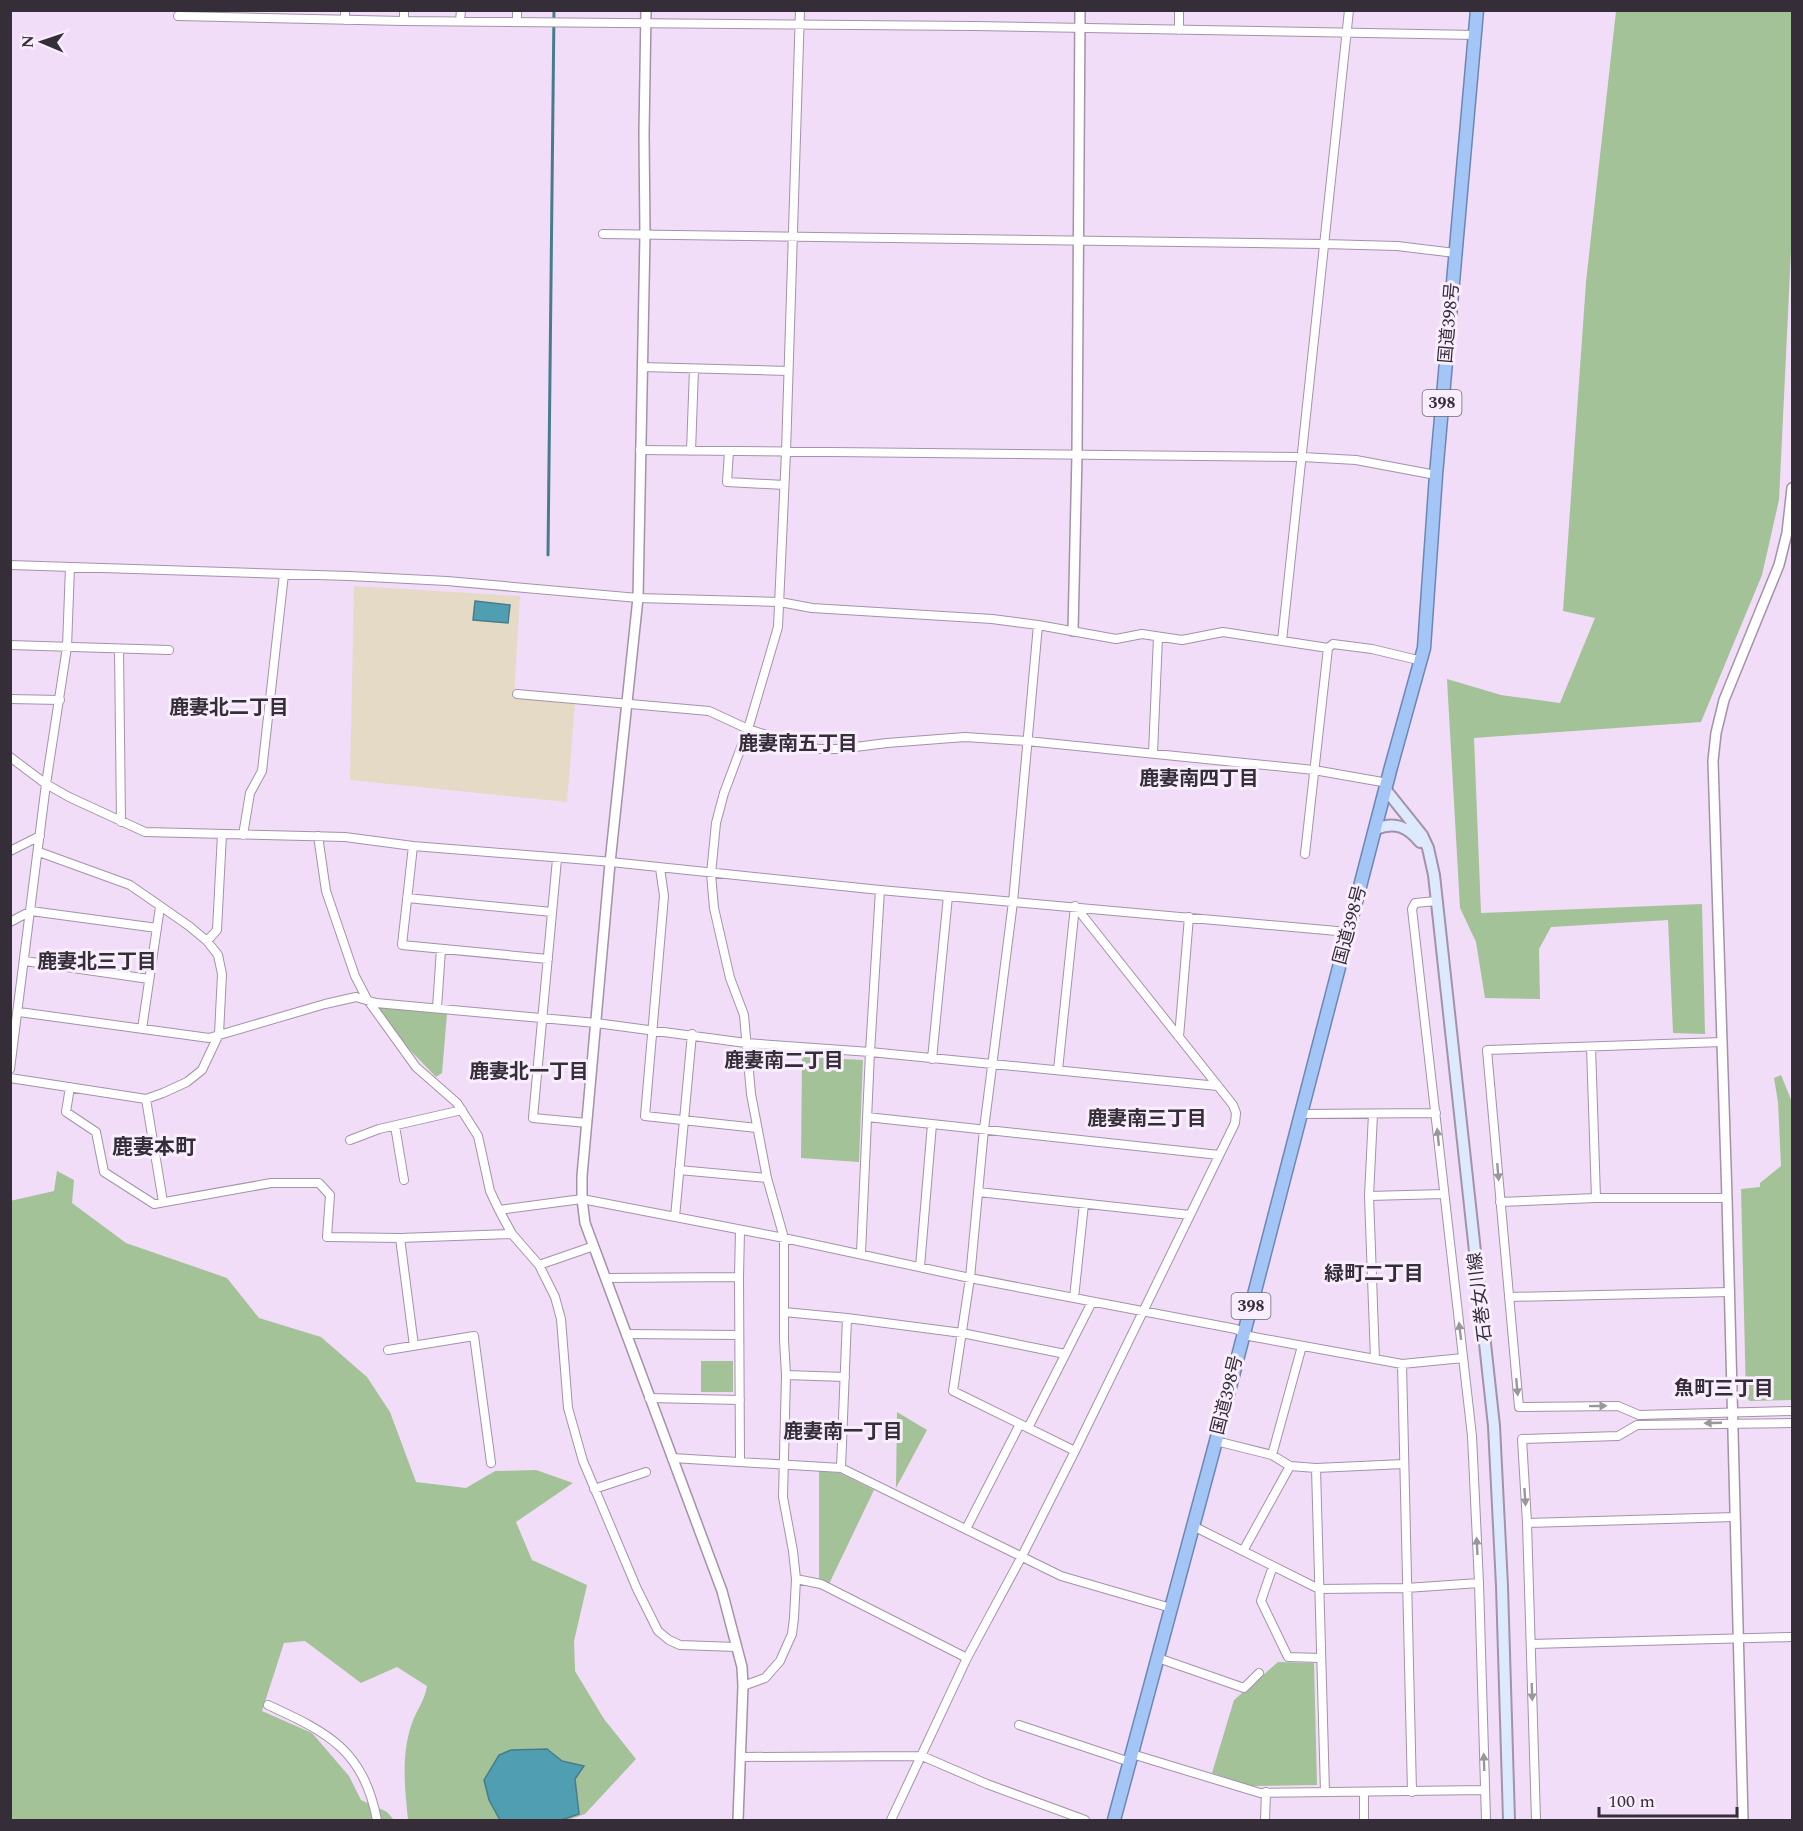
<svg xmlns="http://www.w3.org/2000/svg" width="1803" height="1831" viewBox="0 0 1803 1831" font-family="Spectral,'Noto Sans JP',serif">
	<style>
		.education { fill: #e5dac5 }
		.green { fill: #a4c298 }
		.water { fill: #509eb1; stroke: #487c8d; stroke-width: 1.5 }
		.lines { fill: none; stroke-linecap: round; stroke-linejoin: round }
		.stream { stroke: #487c8d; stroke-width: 3 }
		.minor-casing { stroke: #a492a9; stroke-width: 10 }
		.tertiary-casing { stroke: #a492a9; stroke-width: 12 }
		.secondary-casing { stroke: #a492a9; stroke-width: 14 }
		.trunk-casing { stroke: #6e87b2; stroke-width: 15 }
		.minor { stroke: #fff; stroke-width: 8 }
		.tertiary { stroke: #fff; stroke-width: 9 }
		.secondary { stroke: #dde9fc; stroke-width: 10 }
		.trunk { stroke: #a4c6f6; stroke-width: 12 }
		.oneway { fill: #9a969c }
		.labels { text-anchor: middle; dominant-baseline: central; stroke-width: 6; stroke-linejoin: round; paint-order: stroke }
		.shield { fill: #f9eefd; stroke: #706873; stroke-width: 1.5 }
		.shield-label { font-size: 16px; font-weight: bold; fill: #352e38 }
		.street-label { font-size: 18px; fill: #352e38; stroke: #f9eefd }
		.neighbourhood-label { font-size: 20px; font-weight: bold; fill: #352e38; stroke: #f9eefd }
		.quarter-label { font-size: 21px; font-weight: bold; fill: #352e38; stroke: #f9eefd }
	</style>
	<rect width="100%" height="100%" fill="#f1ddf7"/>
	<!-- education -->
	<path class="education" d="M354,586L520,596L514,696L575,704L567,802L350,780Z"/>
	<!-- green -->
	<path class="green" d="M1616,11H1792V231L1779,500L1762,575L1701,722L1474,738L1481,913L1702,904L1705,1034L1673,1033L1668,920L1551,927L1539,949L1540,999L1485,998L1476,942L1460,908L1447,679L1501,695L1560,703L1595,618L1563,611L1586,282Z
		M377,1007L447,1014L442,1073L436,1077L408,1048Z
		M802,1057L863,1060L859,1162L801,1158Z
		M1781,1075L1792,1102V1400L1750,1401L1746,1397L1741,1189L1760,1187V1183L1781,1166L1778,1102L1774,1078Z
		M57,1171L74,1180L72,1203L126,1243L227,1278L259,1318L321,1337L367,1377L390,1412L416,1482L466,1488L495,1471L536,1470L573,1483L516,1522L532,1560L587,1585L574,1641L575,1671L604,1719L636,1759L585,1814L568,1820H561L579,1814C575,1778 577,1772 547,1749L489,1800L500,1820H408C405,1789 401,1757 411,1726C415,1712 425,1701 427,1686L397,1667L361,1683L305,1641L284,1643L262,1711L312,1733L349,1776L361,1800L387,1812L394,1820H11L10,1201L54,1191Z
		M701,1361H733V1392H701Z
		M897,1412L927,1430L896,1488Z
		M819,1471L840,1473L874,1490L829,1584L819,1580Z
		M1278,1662L1314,1663L1317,1785L1251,1786L1212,1773L1234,1700Z"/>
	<!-- water -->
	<path class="water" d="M475,601L510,605L508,623L473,620Z
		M547,1749L562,1761L584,1766L575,1779L579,1814L561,1820H500L489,1800L484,1780L499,1755L511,1750Z"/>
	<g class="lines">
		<!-- stream -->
		<path class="stream" d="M548,555L554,10"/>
		<!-- minor casing -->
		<g class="minor-casing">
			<path id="minor" d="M178,16L404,21L974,26L1476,35
				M345,20V10
				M404,21V10
				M460,21L461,10
				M517,21V10
				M1179,30V10
				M603,234L1324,244L1397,246L1455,253
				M642,367L788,371
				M640,450L1302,457L1356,460L1436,475
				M691,451L694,369
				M729,451L727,482L784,485
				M10,565L349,576L447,581L638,598L780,602L812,608L992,619L1038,625L1116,639L1142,634L1182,640L1223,632L1328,648L1333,644L1372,649L1422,661
				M1038,625L1013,902L984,1129L970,1278L953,1391L1075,1451
				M1282,641L1349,10
				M10,645L169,650
				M119,649L121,822
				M517,694L709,711L748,729L794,744L818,749H839L887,743L965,737L1027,741L1314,770L1388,783
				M10,699L60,700
				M1153,753L1158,637
				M10,757L46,784L69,797L145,832L345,837L413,846L601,861L880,890L1348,932
				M243,835L250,793L262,771L284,574
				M318,836L326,891L355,976L367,999L416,1067L457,1103L478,1136L490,1191L499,1210L512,1234L539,1265L555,1297L561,1319L568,1408L583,1461L637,1589L658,1631L669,1640L680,1645L736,1647
				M413,846L402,945L548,959
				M10,851L40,836
				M1305,854L1328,648
				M557,859L533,1118L587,1123
				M660,868L664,896L645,1116L757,1128
				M407,898L552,912
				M1437,901L1415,903L1412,909L1472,1436L1479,1583L1486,1820
				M10,922L31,911L157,928
				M207,941L217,930L222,834
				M25,961L149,979
				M437,1008L441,949
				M19,1012L209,1038L325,1004L356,997L376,1003L596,1023L746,1043L870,1052L1218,1086
				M142,1029L160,907
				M1179,1037L1189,917
				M1722,1042L1487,1050L1519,1407L1618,1406L1639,1415L1792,1411
				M1591,1047L1596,1198
				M932,1059L948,896
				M10,1069L46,784L67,647L70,567
				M1058,1070L1075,906
				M10,1078L146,1099L163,1093L187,1082L202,1070L219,1034L222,974L218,955L207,941L189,926L130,885L39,852
				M70,1087L66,1112L96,1132L104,1172L154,1204L271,1183H319L330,1195L327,1237L400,1238L512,1234
				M146,1099L163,1202
				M1301,1114L1436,1113
				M1373,1114L1369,1196L1375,1359
				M867,1117L1219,1155
				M395,1126L404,1180
				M350,1140L379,1129L462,1110
				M679,1170L767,1178
				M978,1192L1190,1215
				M1369,1196L1444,1194
				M1500,1202L1596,1198H1727
				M499,1210L582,1199L784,1238L970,1278L1236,1329L1249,1336L1402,1364L1463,1358
				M675,1217L692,1034
				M400,1238L414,1346
				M861,1253L870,1052L880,890
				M539,1265L594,1246
				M920,1267L932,1124
				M606,1278L739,1277
				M1509,1297L1730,1292
				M1074,1298L1084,1204
				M784,1312L847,1318L962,1333L1065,1354
				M626,1334L739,1335
				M388,1350L474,1336L491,1463
				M1402,1364L1412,1792
				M786,1375L845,1377
				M649,1398L740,1400
				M1028,1428L1092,1302
				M1216,1441L1272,1455L1290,1466L1316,1468L1404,1464
				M1272,1455L1302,1346
				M672,1458L841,1468L1061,1576L1171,1608
				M740,1461L739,1277L740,1230
				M841,1468L847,1318
				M1316,1468L1325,1792
				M594,1489L646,1472
				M1527,1523L1735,1517
				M1193,1526L1319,1589L1406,1588L1479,1583
				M966,1529L1020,1424
				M1243,1551L1290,1466
				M1273,1566L1261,1601L1288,1657L1321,1658
				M796,1579L821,1584L967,1658
				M1531,1644L1792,1637
				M1158,1658L1244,1688L1259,1673
				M743,1686L765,1678L780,1661L792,1634L794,1618L796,1579L793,1551L783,1497L786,1375L784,1340V1238L767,1178L751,1094L744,1015L730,978L714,908L711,874L716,823L724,793L748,729L778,627L786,452L800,10
				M268,1705C329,1733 363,1750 377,1820
				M1019,1725L1130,1762
				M1132,1754L1260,1793L1485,1790
				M741,1757L922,1756L987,1784L1085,1820
				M1364,1792V1820
				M891,1820L967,1658L1022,1556L1075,1451L1235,1123L1236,1113L1233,1105L1075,906
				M1265,1820L1266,1792
				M1536,1820L1527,1523L1522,1439L1618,1436L1637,1425L1792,1423"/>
		</g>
		<!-- tertiary casing -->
		<g class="tertiary-casing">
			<path id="tertiary" d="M646,10L644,134L645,235L638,598L610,863L582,1176V1199L585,1223L722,1591L742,1667L743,1686L738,1820
				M1073,631L1077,455L1080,10
				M1743,1820L1727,1198L1713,761L1716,733L1724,700L1779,565L1787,533L1792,488"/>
		</g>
		<!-- secondary casing -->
		<g class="secondary-casing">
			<path id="secondary" d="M1386,790L1422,835L1428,848L1434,875L1494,1426L1502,1586L1509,1820
				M1376,829C1395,821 1408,827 1420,842"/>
		</g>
		<!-- trunk casing -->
		<g class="trunk-casing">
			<path id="trunk" d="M1114,1820L1216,1441L1391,767L1424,648L1436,475L1477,10"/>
		</g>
		<!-- minor -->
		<use href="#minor" class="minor"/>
		<!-- tertiary -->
		<use href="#tertiary" class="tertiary"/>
		<!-- secondary -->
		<use href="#secondary" class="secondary"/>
		<!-- trunk -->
		<use href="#trunk" class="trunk"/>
	</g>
	<!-- one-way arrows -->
	<defs><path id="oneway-solid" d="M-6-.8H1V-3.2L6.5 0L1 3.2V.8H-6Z" transform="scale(1.5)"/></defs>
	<g class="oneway">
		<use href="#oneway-solid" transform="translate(1438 1137) rotate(-96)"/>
		<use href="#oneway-solid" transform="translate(1498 1172) rotate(85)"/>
		<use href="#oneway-solid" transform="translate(1460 1331) rotate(-97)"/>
		<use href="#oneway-solid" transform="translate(1517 1387) rotate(85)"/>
		<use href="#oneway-solid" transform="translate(1598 1406) rotate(-1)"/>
		<use href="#oneway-solid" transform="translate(1713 1423) rotate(178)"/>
		<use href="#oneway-solid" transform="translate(1525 1497) rotate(86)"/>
		<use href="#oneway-solid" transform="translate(1477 1546) rotate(-93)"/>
		<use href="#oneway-solid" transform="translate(1532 1692) rotate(88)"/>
		<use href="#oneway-solid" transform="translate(1484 1762) rotate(-92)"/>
	</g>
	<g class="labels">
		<!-- shield labels -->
		<g class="shield">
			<rect x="1422.5" y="390" width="39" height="26" rx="4.5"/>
			<rect x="1231.5" y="1293" width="39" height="26" rx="4.5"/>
		</g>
		<g class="shield-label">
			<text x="1442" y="403">398</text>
			<text x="1251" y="1306">398</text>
		</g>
		<!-- street labels -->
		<g class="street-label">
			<text transform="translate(1449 323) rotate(-85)">国道398号</text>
			<text transform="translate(1350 925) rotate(-75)">国道398号</text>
			<text transform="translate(1480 1297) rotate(-97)">石巻女川線</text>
			<text transform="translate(1227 1395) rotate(-76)">国道398号</text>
		</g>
		<!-- neighbourhood labels -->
		<g class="neighbourhood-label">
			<text x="229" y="708">鹿妻北二丁目</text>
			<text x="798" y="744">鹿妻南五丁目</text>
			<text x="1199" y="779">鹿妻南四丁目</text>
			<text x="97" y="962">鹿妻北三丁目</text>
			<text x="784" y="1061">鹿妻南二丁目</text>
			<text x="529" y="1072">鹿妻北一丁目</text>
			<text x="1147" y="1119">鹿妻南三丁目</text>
			<text x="1374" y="1274">緑町二丁目</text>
			<text x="1724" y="1389">魚町三丁目</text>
			<text x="843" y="1432">鹿妻南一丁目</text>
		</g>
		<!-- quarter labels -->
		<g class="quarter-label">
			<text x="154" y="1148">鹿妻本町</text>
		</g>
	</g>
	<!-- border -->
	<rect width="1803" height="1831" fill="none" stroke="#352e38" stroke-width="24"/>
	<!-- north arrow -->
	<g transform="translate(42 42) rotate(272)" stroke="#f9eefd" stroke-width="4.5" paint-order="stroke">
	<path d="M0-4.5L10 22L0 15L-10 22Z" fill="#352e38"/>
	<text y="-9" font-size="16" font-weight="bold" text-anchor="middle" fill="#352e38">N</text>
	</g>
	<!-- scale -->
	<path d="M1599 1807v9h138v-9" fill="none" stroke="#352e38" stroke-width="3"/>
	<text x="1608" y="1807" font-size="18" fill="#352e38" stroke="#f9eefd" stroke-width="4.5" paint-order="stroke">100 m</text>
</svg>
